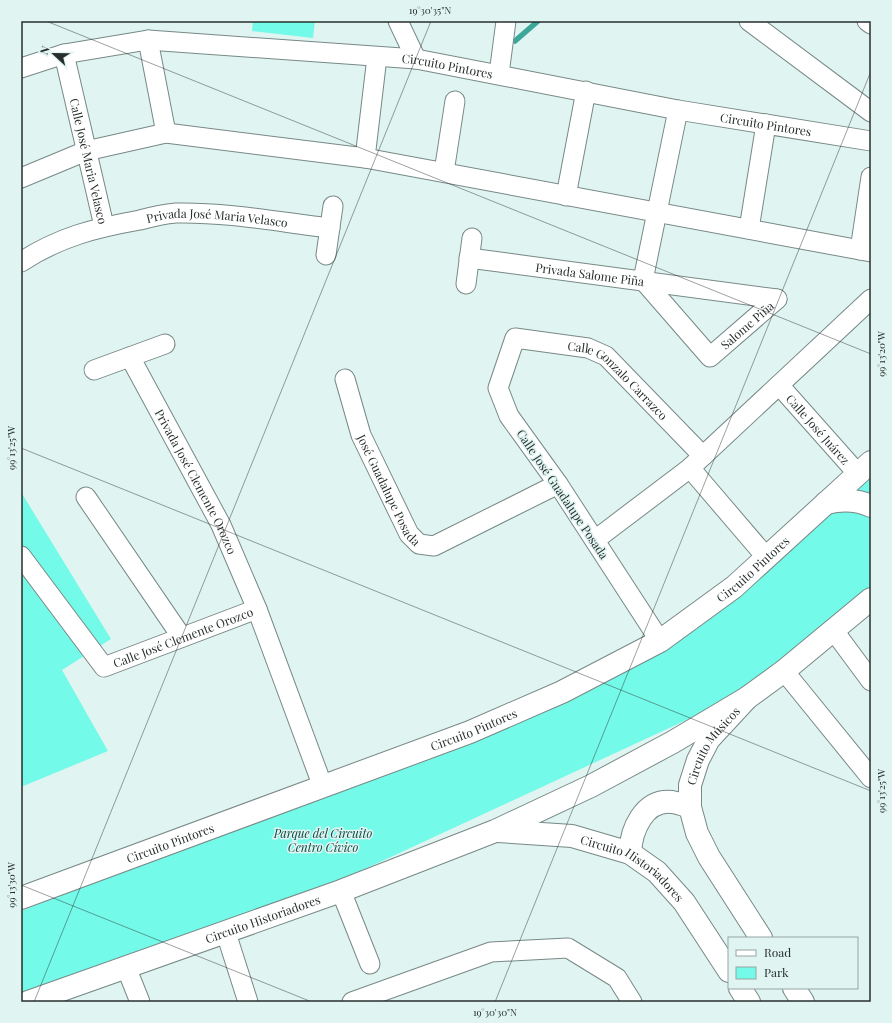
<svg xmlns="http://www.w3.org/2000/svg" width="892" height="1023" viewBox="0 0 892 1023" font-family="'Playfair Display',serif">
	<style>
		.green { fill: #74fae9 }
		.lines { fill: none; stroke-linecap: round; stroke-linejoin: round }
		.stream { stroke: #3ca69a; stroke-width: 5.5 }
		.street-casing { stroke: #778986; stroke-width: 21 }
		.secondary-casing { stroke: #778986; stroke-width: 24 }
		.primary-casing { stroke: #778986; stroke-width: 24 }
		.street { stroke: #fff; stroke-width: 19 }
		.secondary { stroke: #fff; stroke-width: 22 }
		.primary { stroke: #fff; stroke-width: 22 }
		.ticks { fill: none; stroke: #272e2d; stroke-width: 1; stroke-opacity: 0.45 }
		.labels { text-anchor: middle; dominant-baseline: central; stroke-width: 3; stroke-linejoin: round; paint-order: stroke }
		.street-label { font-size: 12px; fill: #272e2d; stroke: #e0f4f1 }
		.park-label { font-size: 12px; font-style: italic; fill: #0a4a44; stroke: #e0f4f1 }
		.neatline { fill: none; stroke: #272e2d; stroke-width: 1.5 }
		.ticks-label { font-size: 10px; text-anchor: middle; fill: #272e2d }
	</style>
	<rect width="100%" height="100%" fill="#e0f4f1"/>
	<!-- green -->
	<path class="green" d="M253,21H315L313,38L252,31Z
		M871,470V588L734,698L339,881L21,997V911L469,735L662,647Z
		M21,492L111,639L62,670L108,751L21,787Z"/>
	<g class="lines">
		<!-- stream -->
		<path class="stream" d="M515,41L538,21"/>
		<!-- street casing -->
		<g class="street-casing">
			<g id="street">
				<path d="M398,21L416,59"/>
				<path d="M749,21L871,112"/>
				<path d="M867,21L871,24"/>
				<path d="M148,40L166,133"/>
				<path id="s1" d="M64,54L104,226"/>
				<path id="s2" d="M21,68L64,54L148,40L416,59L678,110L871,141"/>
				<path d="M499,74L506,21"/>
				<path d="M365,158L377,57"/>
				<path d="M444,172L455,101"/>
				<path d="M21,178L86,151L166,133L365,158L871,252"/>
				<path d="M566,196L586,91"/>
				<path d="M749,229L766,124"/>
				<path d="M860,250L871,177"/>
				<path d="M326,255L333,206"/>
				<path id="s3" d="M469,258L777,299"/>
				<path id="s4" d="M21,262C59,237 95,228 140,220C151,217 164,214 176,213C227,212 279,222 330,228"/>
				<path id="s5" d="M643,280L710,357L777,299"/>
				<path d="M643,280L678,110"/>
				<path d="M466,284L472,238"/>
				<path id="s6" d="M130,357L221,525L257,609L323,787"/>
				<path d="M94,370L165,344"/>
				<path id="s7" d="M345,379L361,435L409,534L419,544L434,546L558,484"/>
				<path id="s8" d="M779,385L858,474"/>
				<path d="M690,468L767,558"/>
				<path d="M86,497L181,636"/>
				<path d="M595,540L690,468L871,299"/>
				<path id="s9" d="M21,556L104,667L257,609"/>
				<path d="M834,631L871,681"/>
				<path id="s10" d="M660,641L558,484L509,416L498,388L515,338L588,348L606,356L703,456"/>
				<path d="M784,671L871,778"/>
				<path d="M341,891L370,964"/>
				<path d="M226,933L248,1002"/>
				<path d="M126,967L140,1002"/>
				<path d="M352,1002L491,952L568,948L617,978L632,1002"/>
			</g>
		</g>
		<!-- secondary casing -->
		<g class="secondary-casing">
			<g id="secondary">
				<path id="s11" d="M498,831L572,836L630,853L657,872L684,902L729,971"/>
				<path d="M630,853C631,830 644,799 672,802C678,803 684,805 690,807"/>
				<path id="s12" d="M21,898L470,732L562,692L660,641L734,587L871,462"/>
				<path id="s13" d="M761,938L709,857L697,833L690,807V785L698,760L709,739L747,698L784,671L871,599"/>
				<path d="M740,988L749,1002"/>
				<path d="M794,988L803,1002"/>
				<path id="s14" d="M28,1002L341,891L495,831L591,786L673,742L747,698"/>
			</g>
		</g>
		<!-- primary casing -->
		<g class="primary-casing">
			<path id="primary" d="M826,503C842,499 856,499 871,506"/>
		</g>
		<!-- street -->
		<use href="#street" class="street"/>
		<!-- secondary -->
		<use href="#secondary" class="secondary"/>
		<!-- primary -->
		<use href="#primary" class="primary"/>
	</g>
	<!-- ticks -->
	<path class="ticks" d="M46,21L871,354M21,448L871,791M21,885L312,1002M34,1002L431,21M495,1002L871,71"/>
	<g class="labels">
		<!-- street labels -->
		<g class="street-label">
			<text stroke="none"><textPath href="#s2" startOffset="431">Circuito Pintores</textPath></text>
			<text stroke="none"><textPath href="#s2" startOffset="755">Circuito Pintores</textPath></text>
			<text stroke="none"><textPath href="#s1" startOffset="110">Calle José Maria Velasco</textPath></text>
			<text stroke="none"><textPath href="#s4" startOffset="205">Privada José Maria Velasco</textPath></text>
			<text stroke="none"><textPath href="#s3" startOffset="122">Privada Salome Piña</textPath></text>
			<text stroke="none"><textPath href="#s5" startOffset="151">Salome Piña</textPath></text>
			<text stroke="none"><textPath href="#s10" startOffset="470">Calle Gonzalo Carrazco</textPath></text>
			<text stroke="none"><textPath href="#s8" startOffset="59">Calle José Juárez</textPath></text>
			<text stroke="none"><textPath href="#s6" startOffset="141">Privada José Clemente Orozco</textPath></text>
			<text stroke="none"><textPath href="#s7" startOffset="120">José Guadalupe Posada</textPath></text>
			<text transform="translate(563 494) rotate(56)">Calle José Guadalupe Posada</text>
			<text stroke="none"><textPath href="#s12" startOffset="807">Circuito Pintores</textPath></text>
			<text stroke="none"><textPath href="#s9" startOffset="223">Calle José Clemente Orozco</textPath></text>
			<text stroke="none"><textPath href="#s12" startOffset="483">Circuito Pintores</textPath></text>
			<text stroke="none"><textPath href="#s13" startOffset="218">Circuito Músicos</textPath></text>
			<text stroke="none"><textPath href="#s12" startOffset="159">Circuito Pintores</textPath></text>
			<text stroke="none"><textPath href="#s11" startOffset="144">Circuito Historiadores</textPath></text>
			<text stroke="none"><textPath href="#s14" startOffset="249">Circuito Historiadores</textPath></text>
		</g>
		<!-- park labels -->
		<g class="park-label">
			<text x="323" y="833">Parque del Circuito<tspan x="323" dy="14">Centro Cívico</tspan></text>
		</g>
	</g>
	<!-- border -->
	<rect width="892" height="1023" fill="none" stroke="#e0f4f1" stroke-width="44"/>
	<!-- legend -->
	<rect x="728" y="937" width="130" height="52" fill="#e0f4f1" stroke="#96a5a3"/>
	<rect x="736" y="950" width="20" height="6" fill="#ffffff" stroke="#96a5a3"/>
	<text x="764" y="957" font-size="12" fill="#272e2d">Road</text>
	<rect x="736" y="967" width="20" height="12" fill="#74fae9" stroke="#96a5a3"/>
	<text x="764" y="977" font-size="12" fill="#272e2d">Park</text>
	<!-- north arrow -->
	<g transform="translate(54 54) rotate(292)" stroke="#e0f4f1" stroke-width="3" paint-order="stroke">
	<path d="M0-3L7 15L0 10L-7 15Z" fill="#272e2d"/>
	<text y="-6" font-size="11" font-weight="bold" text-anchor="middle" fill="#272e2d">N</text>
	</g>
	<rect x="22" y="22" width="848" height="979" class="neatline"/>
	<g class="ticks-label">
		<text x="430" y="14">19°30'35"N</text>
		<text transform="translate(881 354) rotate(-90)" y="4">99°13'20"W</text>
		<text transform="translate(11 448) rotate(-90)" y="4">99°13'25"W</text>
		<text transform="translate(881 791) rotate(-90)" y="4">99°13'25"W</text>
		<text transform="translate(11 885) rotate(-90)" y="4">99°13'30"W</text>
		<text x="495" y="1016">19°30'30"N</text>
	</g>
</svg>
